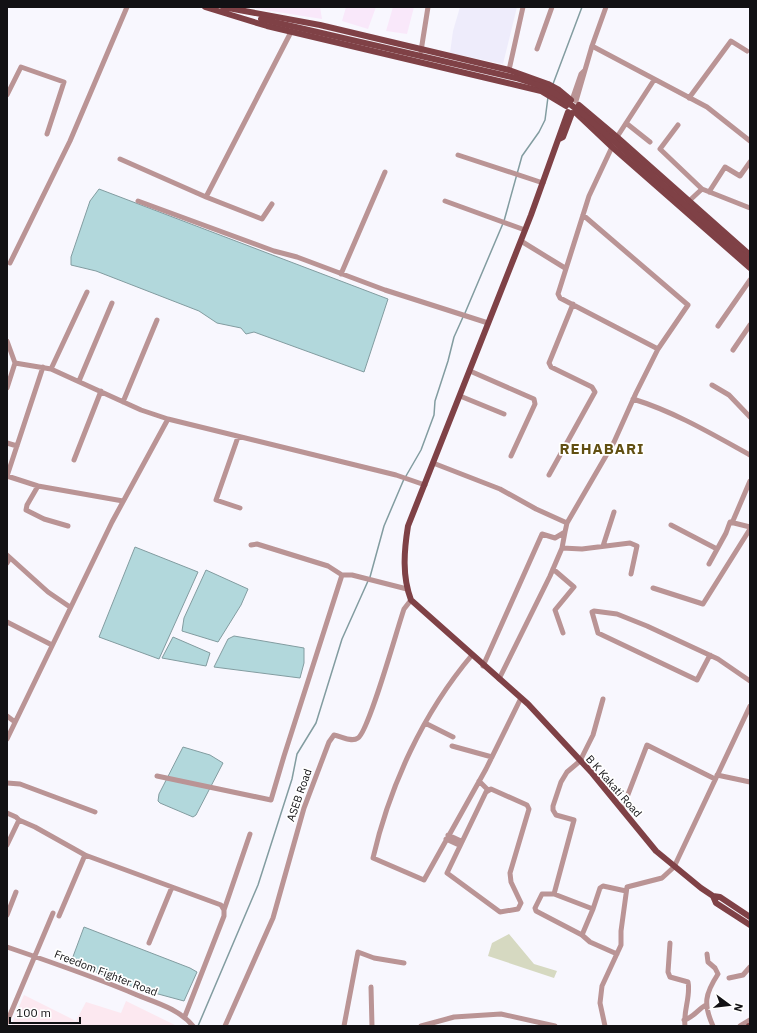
<svg xmlns="http://www.w3.org/2000/svg" width="757" height="1033" viewBox="0 0 757 1033" font-family="'IBM Plex Sans',sans-serif">
	<style>
		.commercial { fill: #f9e8fa }
		.industrial { fill: #fce8f0 }
		.built { fill: #eeecfb }
		.green { fill: #d6d9c1 }
		.water { fill: #b2d8dc; stroke: #829ca0 }
		.lines { fill: none; stroke-linecap: round; stroke-linejoin: round }
		.stream { stroke: #829ca0; stroke-width: 1.5 }
		.minor { stroke: #ba9495; stroke-width: 5 }
		.major { stroke: #7f4146; stroke-width: 6 }
		.major-bridge { stroke: #7f4146; stroke-width: 6 }
		.labels { text-anchor: middle; dominant-baseline: central; stroke-width: 3.5; stroke-linejoin: round; paint-order: stroke }
		.street-label { font-size: 11px; fill: #121114; stroke: #fff }
		.district-label { font-size: 15px; font-weight: bold; letter-spacing: 1px; fill: #614f12; stroke: #fff }
	</style>
	<rect width="100%" height="100%" fill="#f8f7fe"/>
	<!-- commercial -->
	<path class="commercial" d="M253,7H320L322,19L253,8Z
		M346,7H376L368,29L342,21Z
		M393,7H414L407,34L386,31Z"/>
	<!-- industrial -->
	<path class="industrial" d="M24,995L76,1021L86,1002L121,1013L126,1001L177,1026H11Z"/>
	<!-- built -->
	<path class="built" d="M460,7H517L503,64L450,53L453,31Z"/>
	<!-- green -->
	<path class="green" d="M509,934L534,964L557,971L554,978L488,956L492,943Z"/>
	<!-- water -->
	<path class="water" d="M99,189L388,299L364,372L254,332L246,334L241,328L217,323L199,311L96,271L71,265V257L90,201Z
		M135,547L198,572L159,659L99,637Z
		M206,570L248,589L241,605L218,642L182,631L184,618Z
		M234,636L304,648V663L300,678L214,667L228,639Z
		M173,637L210,653L206,666L162,658Z
		M183,747L210,755L223,763L196,815L193,817L160,803L158,801L159,794Z
		M84,927L190,968L197,972L184,1001L136,988L71,962Z"/>
	<g class="lines">
		<!-- stream -->
		<path class="stream" d="M553,84L582,7
			M465,313L504,221L522,156L539,132L545,120L548,97
			M406,476L421,450L434,415L435,401L448,361L454,337L463,317
			M370,577L384,526L404,479
			M198,1026L258,885L292,779L297,754L316,723L342,639L368,581"/>
		<!-- minor -->
		<path class="minor" d="M592,46L707,107L750,141
			M537,49L552,7
			M421,51L428,7
			M509,70L523,7
			M7,95L21,67L64,82L47,134
			M689,98L731,41L747,51
			M572,100L581,74L584,71
			M576,101L592,46L606,7
			M626,123L650,142
			M678,125L660,149L702,189L689,201
			M617,137L654,80
			M458,155L543,183
			M120,159L206,197
			M702,189L750,208
			M709,192L725,167L740,176L750,162
			M138,201L274,251L297,257L385,290L488,323
			M445,201L525,230
			M272,204L262,219L206,197L291,32
			M583,215L688,305L658,349
			M521,241L565,268
			M10,263L70,141L127,7
			M341,274L385,172
			M718,326L750,280
			M7,341L15,363L51,369L141,410L168,419L396,475L425,485
			M733,350L750,325
			M51,369L87,292
			M470,371L534,399L535,404L511,456
			M79,381L112,303
			M712,385L729,395L750,417
			M7,388L15,363
			M460,396L504,414
			M633,399C675,412 712,434 750,455
			M123,402L157,320
			M238,437L216,500L240,508
			M7,443L17,446
			M74,460L101,391
			M433,463L500,489L536,509L567,523
			M549,475L595,392L592,387L551,367L549,363L573,304
			M7,476L38,486L123,501
			M7,476L43,367
			M38,486L27,505L26,510L44,519L68,526
			M732,523L750,481
			M671,525L717,549
			M251,545L257,544L328,566L342,575
			M603,546L614,512
			M562,548L582,549L630,543L637,546L631,574
			M7,555L48,592L70,607
			M7,563L10,558
			M709,564L726,533L730,522L750,527
			M553,569L574,587L555,610L563,633
			M653,588L703,604L750,529
			M7,622L52,645
			M472,655C423,713 390,785 373,858L424,880L486,769L521,698
			M710,655L697,680L598,633L592,612L594,611L617,614L647,626L718,659L750,681
			M483,666L542,534L555,538L565,532L567,523L614,442L636,393L658,349L560,298L558,294L589,196L612,147
			M499,679L550,576L562,548L565,532
			M603,699L593,735L580,761L567,772L561,782L553,806V810L556,815L574,820L554,894L593,909L600,888L603,886L626,891
			M7,716L15,722
			M425,723L453,737
			M7,739L112,522L168,419
			M452,746L492,757
			M717,775L750,782
			M157,776L271,800L284,756L342,575H352L407,589
			M479,781L488,790
			M7,783L20,784L95,812
			M491,789L527,805L529,809L510,873L511,882L521,903L518,909L500,912L447,873L486,792Z
			M622,810L647,745L715,779
			M7,813L16,817L19,820L7,845
			M19,820L35,827L85,855
			M448,835L461,841
			M446,839L459,845
			M554,894H542L535,908L536,911L582,935
			M593,909L582,935L590,942L617,954
			M224,910L250,834
			M7,915L16,892
			M59,916L85,855L221,905L224,910V916L185,1016
			M149,943L172,887
			M670,943L668,972L670,977L688,982C691,996 683,1011 685,1026
			M7,947C51,962 95,977 137,995C157,1003 179,1009 193,1026
			M707,954L708,962L715,968L718,974C705,994 703,1004 713,1026
			M729,978L743,975L750,967
			M371,987L372,1026
			M684,1020C693,1018 698,1009 706,1005
			M7,1022L53,913
			M225,1026L273,918L304,808L329,742L334,735C341,736 351,743 358,738C369,731 397,629 404,609L411,600
			M344,1026L358,952L374,958L404,963
			M421,1026L454,1017L501,1014L555,1026
			M605,1026L600,1003L602,986L621,945V931L627,887L662,878L674,867L750,706
			M740,1026L750,1020"/>
		<!-- major -->
		<path class="major" d="M205,7L267,26L541,91L566,106
			M223,7L320,25L509,70L548,84L559,90L571,100
			M579,105L617,137L750,255
			M568,112L531,215L408,526C404,551 402,576 411,600L528,704L592,773L656,851L701,888L713,896L720,897L750,917
			M575,112L612,147L750,268
			M559,139L563,137L572,113
			M713,896L716,903L750,925
			M749,1026H750"/>
		<!-- major-bridge -->
		<path class="major-bridge" d="M261,19L516,78L544,87L562,98L583,114L750,262"/>
	</g>
	<g class="labels">
		<!-- street labels -->
		<g class="street-label">
			<text transform="translate(614 786) rotate(49)">B K Kakati Road</text>
			<text transform="translate(299 795) rotate(-71)">ASEB Road</text>
			<text transform="translate(106 973) rotate(21)">Freedom Fighter Road</text>
		</g>
		<!-- district labels -->
		<g class="district-label">
			<text x="602" y="448">REHABARI</text>
		</g>
	</g>
	<!-- border -->
	<rect width="757" height="1033" fill="none" stroke="#121114" stroke-width="16"/>
	<!-- north arrow -->
	<g transform="translate(729 1005) rotate(105)" stroke="#ffffff" stroke-width="3" paint-order="stroke">
	<path d="M0-3L7 15L0 10L-7 15Z" fill="#121114"/>
	<text y="-6" font-size="11" font-weight="bold" text-anchor="middle" fill="#121114">N</text>
	</g>
	<!-- scale -->
	<path d="M10 1017v6h70v-6" fill="none" stroke="#121114" stroke-width="2"/>
	<text x="16" y="1017" font-size="12" fill="#121114" stroke="#ffffff" stroke-width="3" paint-order="stroke">100 m</text>
</svg>
